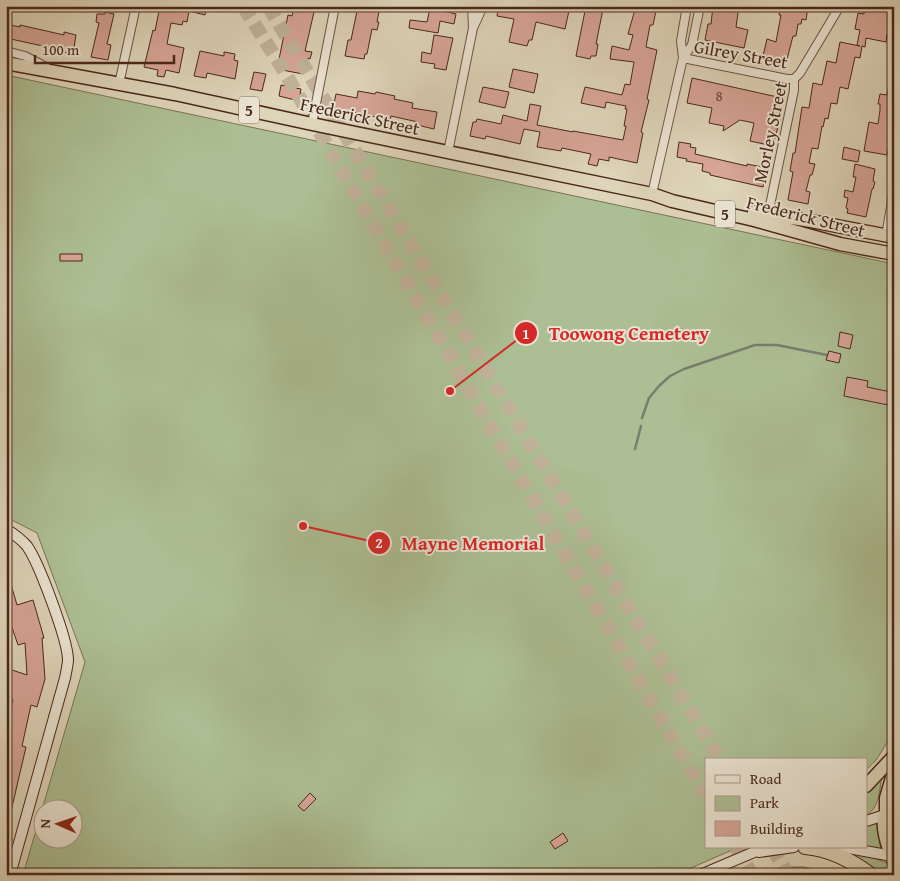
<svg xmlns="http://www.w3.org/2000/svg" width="900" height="881" viewBox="0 0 900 881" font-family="'Gentium Book Plus',serif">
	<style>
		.green { fill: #acbe93; stroke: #7b7357; fill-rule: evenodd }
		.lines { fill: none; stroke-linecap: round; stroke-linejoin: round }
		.stream { stroke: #767f70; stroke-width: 2.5 }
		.building { fill: #d7a496; stroke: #4a281b }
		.motorway-tunnel { stroke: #c0b299; stroke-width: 14; stroke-dasharray: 14 7; stroke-linecap: butt }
		.minor-casing { stroke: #6f5342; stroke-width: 10 }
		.secondary-casing { stroke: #4a281b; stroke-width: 12 }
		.trunk-casing { stroke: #4a281b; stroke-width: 15 }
		.motorway-casing { stroke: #4a281b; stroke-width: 16 }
		.minor { stroke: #eae3d2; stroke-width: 8 }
		.secondary { stroke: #eae3d2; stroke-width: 10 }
		.trunk { stroke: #ded4b9; stroke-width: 12 }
		.motorway { stroke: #ded4b9; stroke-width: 14 }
		.labels { text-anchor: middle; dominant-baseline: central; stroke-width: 4; stroke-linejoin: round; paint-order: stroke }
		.number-label { font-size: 15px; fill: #6d473a }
		.shield { fill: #eae3d2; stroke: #7a6052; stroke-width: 1 }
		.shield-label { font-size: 16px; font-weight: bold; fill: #4a281b }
		.street-label { font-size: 18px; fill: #4a281b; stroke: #eae3d2 }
		.leader { fill: none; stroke: #d62828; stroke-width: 2 }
		.callout-dot { fill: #d62828; stroke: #eae3d2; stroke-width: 2 }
		.mark-label { font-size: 15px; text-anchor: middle; font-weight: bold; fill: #fff }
		.callout-label { font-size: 19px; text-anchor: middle; font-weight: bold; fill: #d62828; stroke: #eae3d2; stroke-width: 4; stroke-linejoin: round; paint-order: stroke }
	</style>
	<rect width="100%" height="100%" fill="#ded4b9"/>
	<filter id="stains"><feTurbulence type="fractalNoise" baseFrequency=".004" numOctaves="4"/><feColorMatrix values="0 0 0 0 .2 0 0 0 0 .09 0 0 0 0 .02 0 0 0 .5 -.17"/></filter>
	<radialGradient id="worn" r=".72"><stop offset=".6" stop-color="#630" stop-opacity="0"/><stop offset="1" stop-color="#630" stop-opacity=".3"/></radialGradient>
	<!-- green -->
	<path class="green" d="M6,75L894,264V732L876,760L866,770V760H706V847H739L675,875H23L85,662L37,533L6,517ZM42,808H72V838H42Z
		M882,776C879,790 880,808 866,815V792Z
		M877,822L881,851L866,847V826Z
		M840,851L869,856L887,863L894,875H874Z
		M791,867H804L831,875H758Z"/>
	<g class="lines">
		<!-- stream -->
		<path class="stream" d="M642,418L649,398L659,386L670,376L684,369L755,345H777L827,355
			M635,449L641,426"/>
	</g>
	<!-- building -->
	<path class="building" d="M160,6H207L205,15L189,11L187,22L183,21L182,25L171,23L167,44L184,48L179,73L166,70L164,77L157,76L158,70L144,67L153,30L155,31Z
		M358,6H380L377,22H379L377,30L372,29L367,54H365L364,59L345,56L348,40H351Z
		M499,6H570L565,29L536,22L532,40H529L527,46L509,42L514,19L497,16Z
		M586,6L603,9L596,44H598L596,56H591L590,59L576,56Z
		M636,6H657L653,25H650L646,47L657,50L647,99L649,100L641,132L643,133L637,163L609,157V161L599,159L597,166L588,164L591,154L562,148L561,151L537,147L540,132L524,129L520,144L486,136L485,139L470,136L473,122H476L477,119L501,124L503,115L527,121L530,104L541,106L537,125L573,132V131L623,140L626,126H624L627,109H625L626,106L606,102L605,108L581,103L585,87L622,95L625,84L630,85L634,62L610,59L612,46L629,50L633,35L628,34Z
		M713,6H739L736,27L748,30L744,48L705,40L708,24H711Z
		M780,6H808L806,20L802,19L801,24H798L796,36H793L786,63L763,56L767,39L776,42L781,15H779Z
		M865,6H893L889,26H893L891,36L887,35L886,42L866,38L865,47L862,46L860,58L855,57L848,89L840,87L837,104L831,103L828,119L825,118L823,127L822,126L818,149L812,148L809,163L815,164L812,175H810L806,191L810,192L808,204L788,200L793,172L790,171L793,153H795L802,107L809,108L813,83L822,85L827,61L836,63L840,42L860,46L857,45L860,30L855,29L858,13L864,14Z
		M430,8L456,14L454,24L440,21L438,33L409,28L410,20L427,22Z
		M299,9L314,12L305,51L312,52L310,59L306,58L303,74L277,69L288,15L292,16L293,11L298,12Z
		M105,12L114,14L107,44L111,45L108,60L91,57L99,23L96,22L97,14H105Z
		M6,24L20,27V25L64,35V32L76,35L73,54L43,49V46L6,38Z
		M434,35L453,38L446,70L434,68L435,64L421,62L422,52L431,54Z
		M200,51L224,56V52L235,54L234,60L238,61L235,79L207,73L206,78L194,76Z
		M513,69L538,74L534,93L509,87Z
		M254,72L266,74L262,91L250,89Z
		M692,78L782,98L778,119H780L773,146L750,141L754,123L740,120L723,131L724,126L709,123L712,108L687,103Z
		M890,78H894V123L887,155L864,151L869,122L878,124L880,110V104H878L880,94L887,95Z
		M281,85L301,89L299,101L279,96Z
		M483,87L509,92L505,108L479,102Z
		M358,91L375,94L376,92L395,96L394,99L413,103L412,108L437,112L434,129L417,125L418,122L391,116L390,120L333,108L336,94L357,98Z
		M679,142L691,144L690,147L696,148L695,154L747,166V164L767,168L763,187L710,175V173L702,171L703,164L686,161L687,159L677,157Z
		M844,147L860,151L858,162L842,159Z
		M855,164L875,169L873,181L875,182L873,189H872L866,217L847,213L848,209L846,208L848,198L844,197L845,190L853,192L856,177H853Z
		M60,254H82V261H60Z
		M840,332L853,335L850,349L838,346Z
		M829,351L841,354L839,363L826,360Z
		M847,377L868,381L867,387L891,392L888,405L844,396Z
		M6,574H8L17,605L33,600L44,638H42L45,679L37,707L31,705L22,746L26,747L9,820H6V728L13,700L6,698V668L27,675L25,643L18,645L6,610Z
		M310,793L316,799L304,811L298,806Z
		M563,833L568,841L555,849L550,842Z"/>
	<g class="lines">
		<!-- motorway-tunnel -->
		<path class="motorway-tunnel" d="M243,6L281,66L706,796
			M268,6L720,760
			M736,847L752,875
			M772,847L788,875"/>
		<!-- minor casing -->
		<g class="minor-casing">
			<path id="minor" d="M474,26L483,6
				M6,51L25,56L46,67
				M683,58L787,79H794
				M683,58L692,45L700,6
				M119,84L136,6
				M312,124L335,6
				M448,152L473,28L472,6
				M652,194L683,58L681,41L687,6
				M768,215L794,90V79L800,73L840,6
				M886,236L894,189"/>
		</g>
		<!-- secondary casing -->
		<g class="secondary-casing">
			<path id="secondary" d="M6,529C14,534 21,539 27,546C39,563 67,638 68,659C68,665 66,672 65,678L10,875
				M866,821L885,815
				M843,847L892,856
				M759,852L794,847
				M700,875L766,847"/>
		</g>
		<!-- trunk casing -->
		<g class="trunk-casing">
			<path id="trunk" d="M6,63L175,94L312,124L652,194L672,201L754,220L840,244L894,254
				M754,212L811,221L894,237
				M866,786L894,756
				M894,804C890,807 887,810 885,814C881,825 887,849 894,858
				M886,813V798L894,771"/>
		</g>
		<!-- motorway casing -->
		<g class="motorway-casing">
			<path id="motorway" d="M805,847C829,849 851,860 871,875
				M893,858L894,860"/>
		</g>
		<!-- minor -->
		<use href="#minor" class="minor"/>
		<!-- secondary -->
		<use href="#secondary" class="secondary"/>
		<!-- trunk -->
		<use href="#trunk" class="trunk"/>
		<!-- motorway -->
		<use href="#motorway" class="motorway"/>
	</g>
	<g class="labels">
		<!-- number labels -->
		<g class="number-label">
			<text x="719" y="95">8</text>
		</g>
		<!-- shield labels -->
		<g class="shield">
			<rect x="239" y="96.5" width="20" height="27" rx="4"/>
			<rect x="715" y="200.5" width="20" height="27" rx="4"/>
		</g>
		<g class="shield-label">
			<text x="249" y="110">5</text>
			<text x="725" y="214">5</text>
		</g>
		<!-- street labels -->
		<g class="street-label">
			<text transform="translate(741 54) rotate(10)">Gilrey Street</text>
			<text transform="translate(360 116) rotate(12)">Frederick Street</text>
			<text transform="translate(770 132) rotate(-78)">Morley Street</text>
			<text transform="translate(806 216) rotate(14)">Frederick Street</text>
		</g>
	</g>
	<!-- callouts -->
	<path class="leader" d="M450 391L526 333M303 526L379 543"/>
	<g class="callout-dot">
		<circle cx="450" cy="391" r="5"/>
		<circle cx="303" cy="526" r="5"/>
		<circle cx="526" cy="333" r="12"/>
		<circle cx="379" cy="543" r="12"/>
	</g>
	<g class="mark-label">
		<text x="526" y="339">1</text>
		<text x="379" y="548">2</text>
	</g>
	<g class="callout-label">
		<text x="629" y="340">Toowong Cemetery</text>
		<text x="473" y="550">Mayne Memorial</text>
	</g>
	<!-- margin -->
	<rect width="900" height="881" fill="none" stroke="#ded4b9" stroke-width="25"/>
	<rect x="8" y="8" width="885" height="866" fill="none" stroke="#4a281b" stroke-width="2.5"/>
	<rect x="12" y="12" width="875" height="856" fill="none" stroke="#4a281b"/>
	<!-- legend -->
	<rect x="705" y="758" width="162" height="90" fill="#eae3d2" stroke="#aa9889"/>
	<rect x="715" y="775" width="25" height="8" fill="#eae3d2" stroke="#aa9889"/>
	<text x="750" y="784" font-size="15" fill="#4a281b">Road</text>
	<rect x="715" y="796" width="25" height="15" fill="#acbe93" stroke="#aa9889"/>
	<text x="750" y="808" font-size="15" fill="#4a281b">Park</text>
	<rect x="715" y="821" width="25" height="15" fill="#d7a496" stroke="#aa9889"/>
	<text x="750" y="834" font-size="15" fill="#4a281b">Building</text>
	<!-- north arrow -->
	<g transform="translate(58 824) rotate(272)"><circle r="24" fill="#eae3d2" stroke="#aa9889"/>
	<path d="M0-4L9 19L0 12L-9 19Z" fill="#8f2418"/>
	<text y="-8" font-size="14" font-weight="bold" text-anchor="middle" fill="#4a281b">N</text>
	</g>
	<!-- scale -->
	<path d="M35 55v8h139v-8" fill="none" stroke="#4a281b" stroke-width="2.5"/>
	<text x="42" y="55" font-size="15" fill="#4a281b" stroke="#eae3d2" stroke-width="4" paint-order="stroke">100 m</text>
	<rect width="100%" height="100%" filter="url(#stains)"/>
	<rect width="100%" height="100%" fill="url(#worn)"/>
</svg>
